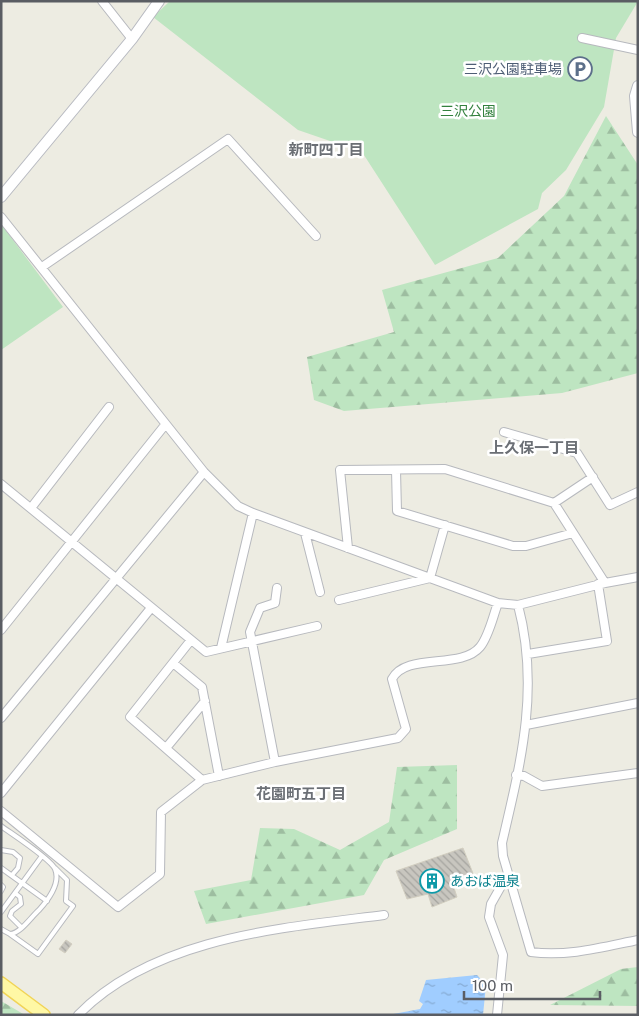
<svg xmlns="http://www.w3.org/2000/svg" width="639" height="1016" viewBox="0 0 639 1016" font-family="'Public Sans','Noto Sans JP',sans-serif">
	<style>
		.green { fill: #bee5c1 }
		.forest { fill: url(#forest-firs) }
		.water { fill: url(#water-ripples) }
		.building { fill: url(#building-back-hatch); stroke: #d2cec0 }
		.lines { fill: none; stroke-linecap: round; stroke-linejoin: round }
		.lane-casing { stroke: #b7b9be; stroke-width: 6 }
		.street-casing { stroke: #b7b9be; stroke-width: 10 }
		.secondary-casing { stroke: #b8bac1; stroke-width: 12 }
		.primary-casing { stroke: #f1d457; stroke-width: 14 }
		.lane { stroke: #fff; stroke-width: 4 }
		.street { stroke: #fff; stroke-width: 8 }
		.secondary { stroke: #fff; stroke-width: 10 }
		.primary { stroke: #fff8a5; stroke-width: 11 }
		.labels { text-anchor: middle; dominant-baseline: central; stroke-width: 5; stroke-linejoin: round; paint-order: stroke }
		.service-label { font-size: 14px; fill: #4e5e75; stroke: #fff; text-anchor: end }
		.park-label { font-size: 14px; fill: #33813e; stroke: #fff }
		.culture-label { font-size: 14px; fill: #0d838f; stroke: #fff; text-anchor: start }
		.neighbourhood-label { font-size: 15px; font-weight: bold; fill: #6b6f75; stroke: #fff }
	</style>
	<defs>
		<pattern id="forest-firs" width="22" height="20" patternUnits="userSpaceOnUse" patternTransform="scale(1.25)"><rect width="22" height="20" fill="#bee5c1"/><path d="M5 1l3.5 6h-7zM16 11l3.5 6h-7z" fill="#9dbda0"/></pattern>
		<pattern id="water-ripples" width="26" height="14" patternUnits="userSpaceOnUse" patternTransform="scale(1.25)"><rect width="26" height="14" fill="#a0cdff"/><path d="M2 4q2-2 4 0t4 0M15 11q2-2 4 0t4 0" fill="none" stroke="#85aad2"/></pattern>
		<pattern id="building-back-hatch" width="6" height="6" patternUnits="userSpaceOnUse" patternTransform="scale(1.25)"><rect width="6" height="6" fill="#c8c6bf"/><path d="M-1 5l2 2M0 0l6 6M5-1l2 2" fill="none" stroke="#a5a49f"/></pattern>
	</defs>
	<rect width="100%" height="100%" fill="#edece2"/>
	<!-- green -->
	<path class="green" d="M170,1H637V3L616,38L604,107L566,170L542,193L538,209L435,265L362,152L298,130L153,17Z
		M1,224L63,307L1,350Z"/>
	<!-- forest -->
	<path class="forest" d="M606,116L638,165V373L562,393L344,411L314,400L307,357L394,332L382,290L498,258L564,196Z
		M457,765V829L384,860L364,895L206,924L194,891L251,880L260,828L294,829L340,850L389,822L397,767Z
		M638,967V1006L550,1005L621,969Z
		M1,1001L25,1015H1Z"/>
	<!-- water -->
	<path class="water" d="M477,975L486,985L483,1015H388L420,1009L423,1004L419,1001L426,980Z"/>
	<!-- building -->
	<path class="building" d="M463,848L474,876L453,885L457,897L432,907L428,894L407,899L396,871Z
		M66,940L72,944L65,953L59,949Z"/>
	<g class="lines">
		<!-- lane casing -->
		<g class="lane-casing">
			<path id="lane" d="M1,826C12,834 51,859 55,869C61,883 48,900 39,910C31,917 21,933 10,934L1,929
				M1,850L13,852L20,858L18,868L12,875
				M1,868L47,901
				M1,885L3,887L1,891
				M15,893L20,897L21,904L12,911L10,916L21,927
				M1,912L42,856
				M10,934L38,954L73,906L66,901L67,880L55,868"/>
		</g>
		<!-- street casing -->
		<g class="street-casing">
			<path id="street" d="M102,1L132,39
				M582,38L638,50
				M1,217L204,472L238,506L253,513L498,603L518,605L605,583L638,577
				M42,267L228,139L316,236
				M504,432L577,453L610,505L638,492
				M396,470L397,511L513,546H526L573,533
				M1,484L206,652L317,626
				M554,503L593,477
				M31,508L109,407
				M305,533L320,592
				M348,548L340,470L445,469L554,503L605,583
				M339,600L430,578L445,525
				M518,605C540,688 521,762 502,843L503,856L531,952C567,957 603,947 638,940
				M1,630L165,425
				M191,640L130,717L202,780
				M221,648L253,513
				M528,654L607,641L598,584
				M173,663L202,687L219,776
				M1,718L204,472
				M526,725L638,703
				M166,748L205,701
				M275,762L250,632L260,608L275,603L277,588
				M516,775L524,776L542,786L638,773
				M1,793L151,608
				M1,811L118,907L160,874L161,812L202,780L275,762L398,738L406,729L392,679C406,652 461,670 480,647C489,636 493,616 498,603
				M78,1015C154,937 282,928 384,915
				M497,1015L503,955L489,917L491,904L508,874"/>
		</g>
		<!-- secondary casing -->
		<g class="secondary-casing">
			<path id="secondary" d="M638,86L635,96L638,132
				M1,197L132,39L159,1"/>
		</g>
		<!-- primary casing -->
		<g class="primary-casing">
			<path id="primary" d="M1,983L44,1015"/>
		</g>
		<!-- lane -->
		<use href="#lane" class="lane"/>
		<!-- street -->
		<use href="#street" class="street"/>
		<!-- secondary -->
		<use href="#secondary" class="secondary"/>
		<!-- primary -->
		<use href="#primary" class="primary"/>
	</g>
	<!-- icons -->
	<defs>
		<g id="parking-ring" transform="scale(1.25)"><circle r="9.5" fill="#fff" stroke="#5c6f8a" stroke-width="1.5"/><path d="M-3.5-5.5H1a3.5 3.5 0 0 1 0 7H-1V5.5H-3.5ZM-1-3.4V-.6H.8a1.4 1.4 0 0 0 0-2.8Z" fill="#5c6f8a"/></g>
		<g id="building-ring" transform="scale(1.25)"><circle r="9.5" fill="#fff" stroke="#0f9aa8" stroke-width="1.5"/><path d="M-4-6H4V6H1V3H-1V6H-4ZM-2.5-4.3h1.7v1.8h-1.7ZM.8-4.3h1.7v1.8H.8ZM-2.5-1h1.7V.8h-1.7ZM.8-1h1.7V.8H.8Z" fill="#0f9aa8"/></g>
	</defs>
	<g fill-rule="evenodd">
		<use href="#parking-ring" x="580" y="69"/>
		<use href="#building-ring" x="432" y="881"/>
	</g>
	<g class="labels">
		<!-- service labels -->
		<g class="service-label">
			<text x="562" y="69">三沢公園駐車場</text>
		</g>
		<!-- park labels -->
		<g class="park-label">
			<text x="468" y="111">三沢公園</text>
		</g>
		<!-- culture labels -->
		<g class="culture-label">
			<text x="450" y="881">あおば温泉</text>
		</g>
		<!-- neighbourhood labels -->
		<g class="neighbourhood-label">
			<text x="326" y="149">新町四丁目</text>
			<text x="534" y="447">上久保一丁目</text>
			<text x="301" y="793">花園町五丁目</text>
		</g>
	</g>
	<!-- border -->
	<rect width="639" height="1016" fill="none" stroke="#5a5d63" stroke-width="5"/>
	<!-- scale -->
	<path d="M464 991v8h136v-8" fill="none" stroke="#5a5d63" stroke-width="2.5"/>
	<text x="472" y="991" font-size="15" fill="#5a5d63" stroke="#ffffff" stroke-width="4" paint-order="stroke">100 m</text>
</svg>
